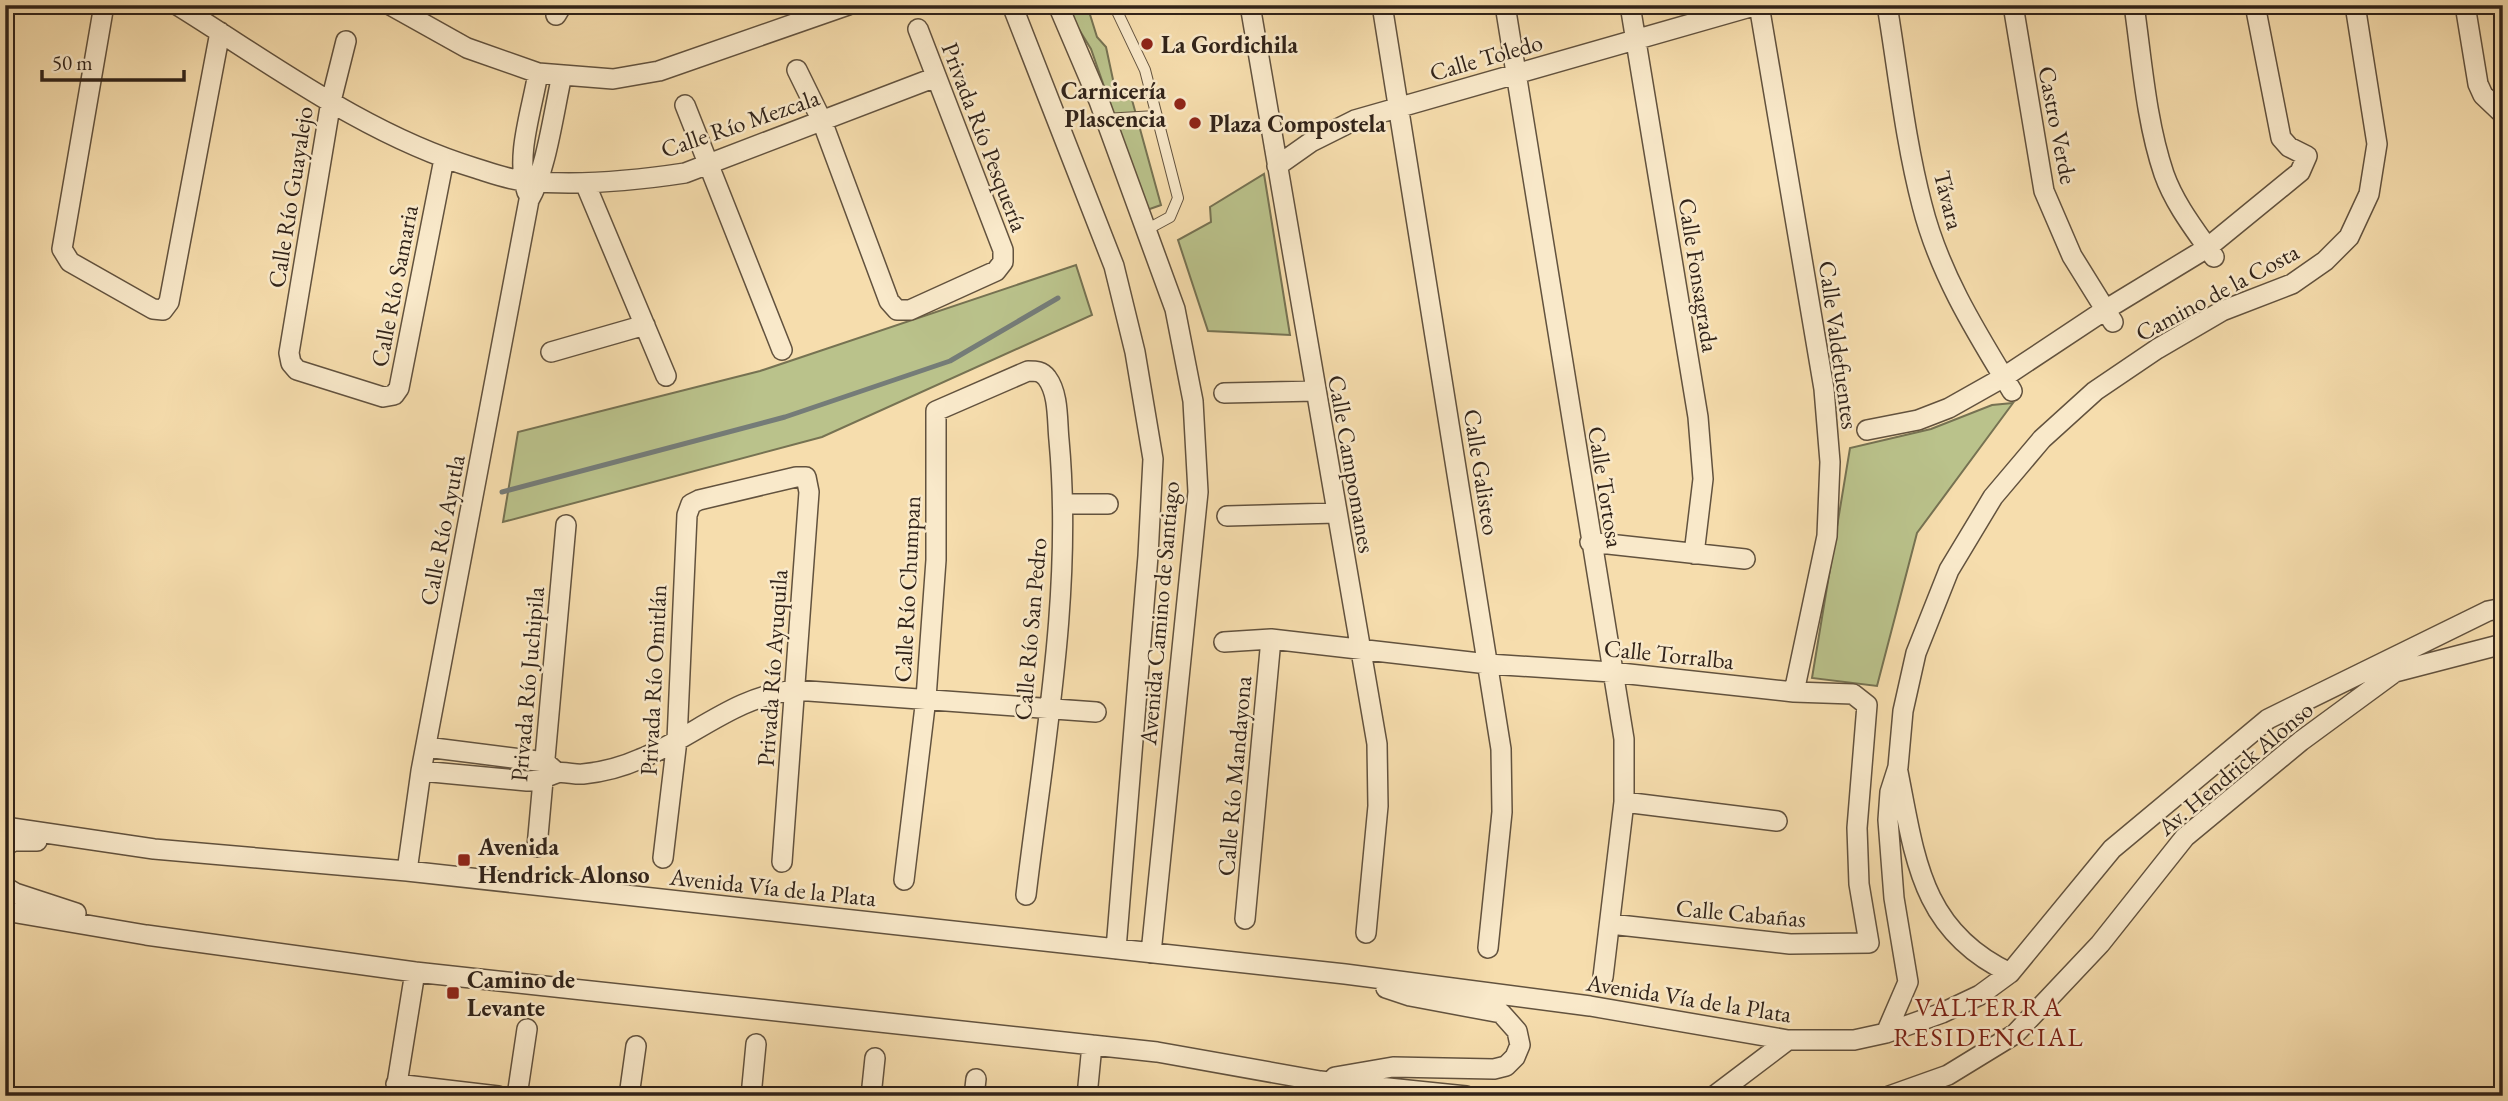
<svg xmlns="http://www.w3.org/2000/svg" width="2508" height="1101" viewBox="0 0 2508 1101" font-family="'EB Garamond',serif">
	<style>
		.green { fill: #bac28b; stroke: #767252; stroke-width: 2 }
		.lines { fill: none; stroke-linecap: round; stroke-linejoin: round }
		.stream { stroke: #757c78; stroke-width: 5 }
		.service-casing { stroke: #62523e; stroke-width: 12 }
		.minor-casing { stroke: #62523e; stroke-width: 22 }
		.service { stroke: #f9e9ca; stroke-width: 10 }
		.minor { stroke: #f9e9ca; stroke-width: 19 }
		.poi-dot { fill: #8f2418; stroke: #f9e9ca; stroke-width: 2.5 }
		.labels { text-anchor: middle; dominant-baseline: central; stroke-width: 5; stroke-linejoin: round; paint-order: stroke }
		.poi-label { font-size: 24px; font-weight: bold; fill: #312319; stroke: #f9e9ca; text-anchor: start }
		.street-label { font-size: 24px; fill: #312319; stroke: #f9e9ca }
		.neighbourhood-label { font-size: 26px; letter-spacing: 2px; fill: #7a1f14; stroke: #f9e9ca }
	</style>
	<rect width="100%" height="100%" fill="#f6ddad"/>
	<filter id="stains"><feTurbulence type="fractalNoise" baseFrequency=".00286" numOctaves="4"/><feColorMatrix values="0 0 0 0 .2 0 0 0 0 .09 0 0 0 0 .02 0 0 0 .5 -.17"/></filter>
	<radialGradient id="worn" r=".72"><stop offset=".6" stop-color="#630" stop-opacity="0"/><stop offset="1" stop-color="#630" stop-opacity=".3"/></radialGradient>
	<!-- green -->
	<path class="green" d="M1069,5H1087L1097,37L1106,47L1115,89H1129L1161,205L1147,210L1091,49L1072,18Z
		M1264,174L1290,335L1208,331L1178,240L1211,222L1210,207Z
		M1076,265L1092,315L822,437L503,522L518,432L760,371Z
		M2013,403L1917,533L1877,686L1812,678L1850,448L1931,429L1992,405Z"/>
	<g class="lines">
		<!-- stream -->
		<path class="stream" d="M502,492L785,417L950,361L1058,298"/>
		<!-- service casing -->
		<g class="service-casing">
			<path id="service" d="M1114,5L1145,70L1178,198L1170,217L1146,230
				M1104,119L1156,116"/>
		</g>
		<!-- minor casing -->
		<g class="minor-casing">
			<path id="minor" d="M104,5L62,249L70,262L153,309L163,310L169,302L220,32
				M177,5C272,64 366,135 475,168C491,173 509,180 526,181C579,186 633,181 685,173L936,77
				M390,5L467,48L538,73L613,79L659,71L848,5
				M1012,5L1114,266L1135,352L1153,459L1148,556L1116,949
				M1058,5L1099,101L1175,309L1193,401L1198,492L1151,953
				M1250,5L1377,744L1378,806L1366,933
				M1382,5L1501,749L1502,812L1488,948
				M1505,5L1624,739V802L1603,977
				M1630,5L1698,417L1703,479L1694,554
				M1759,5L1824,389L1830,462L1827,536L1794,692
				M1887,5C1898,71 1905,140 1922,205C1939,273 1976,332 2012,391
				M2013,5L2044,191L2072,256L2113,322
				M2134,5C2142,61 2146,121 2164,174C2175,205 2196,231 2214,257
				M2465,5L2478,84L2483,95L2503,114
				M556,15L562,5
				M346,41L331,101L289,353L291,363L297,370L383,397L394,395L399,388L444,159
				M797,70L822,121L889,301L897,310H910L996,271L1003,262V250L918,29
				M685,105L782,350
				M1277,166L1311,142L1355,120L1757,5
				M585,183L666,376
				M527,192C515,156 532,110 538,73
				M551,352L645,325
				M1224,393L1315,391
				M1867,430L1918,420L1949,408L2004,377L2105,310L2207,248L2300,172L2307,156L2289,147L2281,138L2255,5
				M1065,504H1108
				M1227,516L1336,513
				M1590,542L1745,559
				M1224,642L1271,639L1488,664L1611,672L1794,692L1853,694L1867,705L1857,828L1859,884L1869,943L1790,944L1610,924
				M426,747L545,762L554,770
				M421,771L527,781C542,781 544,777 557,773C564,771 575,775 583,774C603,772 622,767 640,759C694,737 735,696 795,690L1096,712
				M1898,772C1915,858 1921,931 2010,973
				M1624,802L1777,821
				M5,827L154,849L407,871L1345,974L1590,1006L1788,1040H1854L1886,1033L1942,1013L1980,995L2010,973L2112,849L2268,719L2488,611L2503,608
				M5,846L14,841H37
				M537,847L566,525
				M663,858L677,740L687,515L691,504L699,500L796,477H806L809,492L782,862
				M407,871L421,771L529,200C546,172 554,110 562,75
				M904,880L926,698L936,560V411L1028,371C1036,371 1042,371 1047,378C1059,394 1057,421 1059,440C1073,592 1044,744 1026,895
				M5,887L15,893L76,913
				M5,911L146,935L415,972L1157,1052L1320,1081L1466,1096
				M1245,919L1271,639
				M1886,1033L1908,982L1894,898L1888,820L1890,792L1898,767L1903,711L1916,653L1949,570L1993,497L2042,439L2095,391L2157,349L2222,311L2292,284L2325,261L2349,237L2369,194L2377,144L2355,5
				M1335,1077L1393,1067L1494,1069L1506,1066L1515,1057L1520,1045L1517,1031L1501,1013L1410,996L1386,988
				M396,1084L498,1096
				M395,1096L415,972
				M517,1096L527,1029
				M629,1096L636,1046
				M751,1096L756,1044
				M871,1096L875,1058
				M974,1096L976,1079
				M1087,1096L1092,1045
				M1714,1096L1788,1040
				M1889,1096L1948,1075L2015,1034L2100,944L2185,837L2301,741L2395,672L2503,644"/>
		</g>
		<!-- service -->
		<use href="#service" class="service"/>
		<!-- minor -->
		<use href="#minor" class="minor"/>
	</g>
	<!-- markers -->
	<g class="poi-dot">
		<circle cx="1147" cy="44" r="7"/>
		<circle cx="1180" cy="104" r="7"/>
		<circle cx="1195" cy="123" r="7"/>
		<rect x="457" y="853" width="14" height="14" rx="3.5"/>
		<rect x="446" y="986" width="14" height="14" rx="3.5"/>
	</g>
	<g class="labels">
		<!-- poi labels -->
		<g class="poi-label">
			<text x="1161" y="44">La Gordichila</text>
			<text x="1166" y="90" text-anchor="end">Carnicería<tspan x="1166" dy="28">Plascencia</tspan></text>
			<text x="1209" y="123">Plaza Compostela</text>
			<text x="478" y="846">Avenida<tspan x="478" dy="28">Hendrick Alonso</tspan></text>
			<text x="467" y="979">Camino de<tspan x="467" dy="28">Levante</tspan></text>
		</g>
		<!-- street labels -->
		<g class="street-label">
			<text transform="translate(1486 57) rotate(-16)">Calle Toledo</text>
			<text transform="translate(740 123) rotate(-19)">Calle Río Mezcala</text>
			<text transform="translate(2058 125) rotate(79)">Castro Verde</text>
			<text transform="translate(985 137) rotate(69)">Privada Río Pesquería</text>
			<text transform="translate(290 197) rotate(-81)">Calle Río Guayalejo</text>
			<text transform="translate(1949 200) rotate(76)">Távara</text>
			<text transform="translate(1699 275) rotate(81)">Calle Fonsagrada</text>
			<text transform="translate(394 286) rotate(-79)">Calle Río Samaria</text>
			<text transform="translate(2217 292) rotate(-28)">Camino de la Costa</text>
			<text transform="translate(1839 345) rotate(82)">Calle Valdefuentes</text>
			<text transform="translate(1352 464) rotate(80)">Calle Campomanes</text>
			<text transform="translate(1482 472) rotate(81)">Calle Galisteo</text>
			<text transform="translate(1606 487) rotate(81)">Calle Tortosa</text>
			<text transform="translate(442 530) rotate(-79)">Calle Río Ayutla</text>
			<text transform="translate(907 589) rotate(-87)">Calle Río Chumpan</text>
			<text transform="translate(1159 613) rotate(-85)">Avenida Camino de Santiago</text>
			<text transform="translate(1030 629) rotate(-85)">Calle Río San Pedro</text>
			<text transform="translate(1669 654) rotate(6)">Calle Torralba</text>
			<text transform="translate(772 668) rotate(-86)">Privada Río Ayuquila</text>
			<text transform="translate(653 680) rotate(-87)">Privada Río Omitlán</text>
			<text transform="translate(527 684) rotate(-85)">Privada Río Juchipila</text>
			<text transform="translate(2235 768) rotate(-40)">Av. Hendrick Alonso</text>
			<text transform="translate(1234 776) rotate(-85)">Calle Río Mandayona</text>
			<text transform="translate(773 887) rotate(6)">Avenida Vía de la Plata</text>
			<text transform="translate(1741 913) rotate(5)">Calle Cabañas</text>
			<text transform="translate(1689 998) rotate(9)">Avenida Vía de la Plata</text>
		</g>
		<!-- neighbourhood labels -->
		<g class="neighbourhood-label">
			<text x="1989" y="1007">VALTERRA<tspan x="1989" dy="30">RESIDENCIAL</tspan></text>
		</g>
	</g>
	<!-- margin -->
	<rect width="2508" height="1101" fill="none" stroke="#f6ddad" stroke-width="28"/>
	<rect x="7" y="7" width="2494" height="1087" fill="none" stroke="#312319" stroke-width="3.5"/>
	<rect x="14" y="14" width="2480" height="1073" fill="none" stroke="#312319" stroke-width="2"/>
	<!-- scale -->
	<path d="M42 70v10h142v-10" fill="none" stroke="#312319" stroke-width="3.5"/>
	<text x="52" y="70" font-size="21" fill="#312319" stroke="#f9e9ca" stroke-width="5" paint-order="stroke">50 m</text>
	<rect width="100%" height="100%" filter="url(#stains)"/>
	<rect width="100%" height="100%" fill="url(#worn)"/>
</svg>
